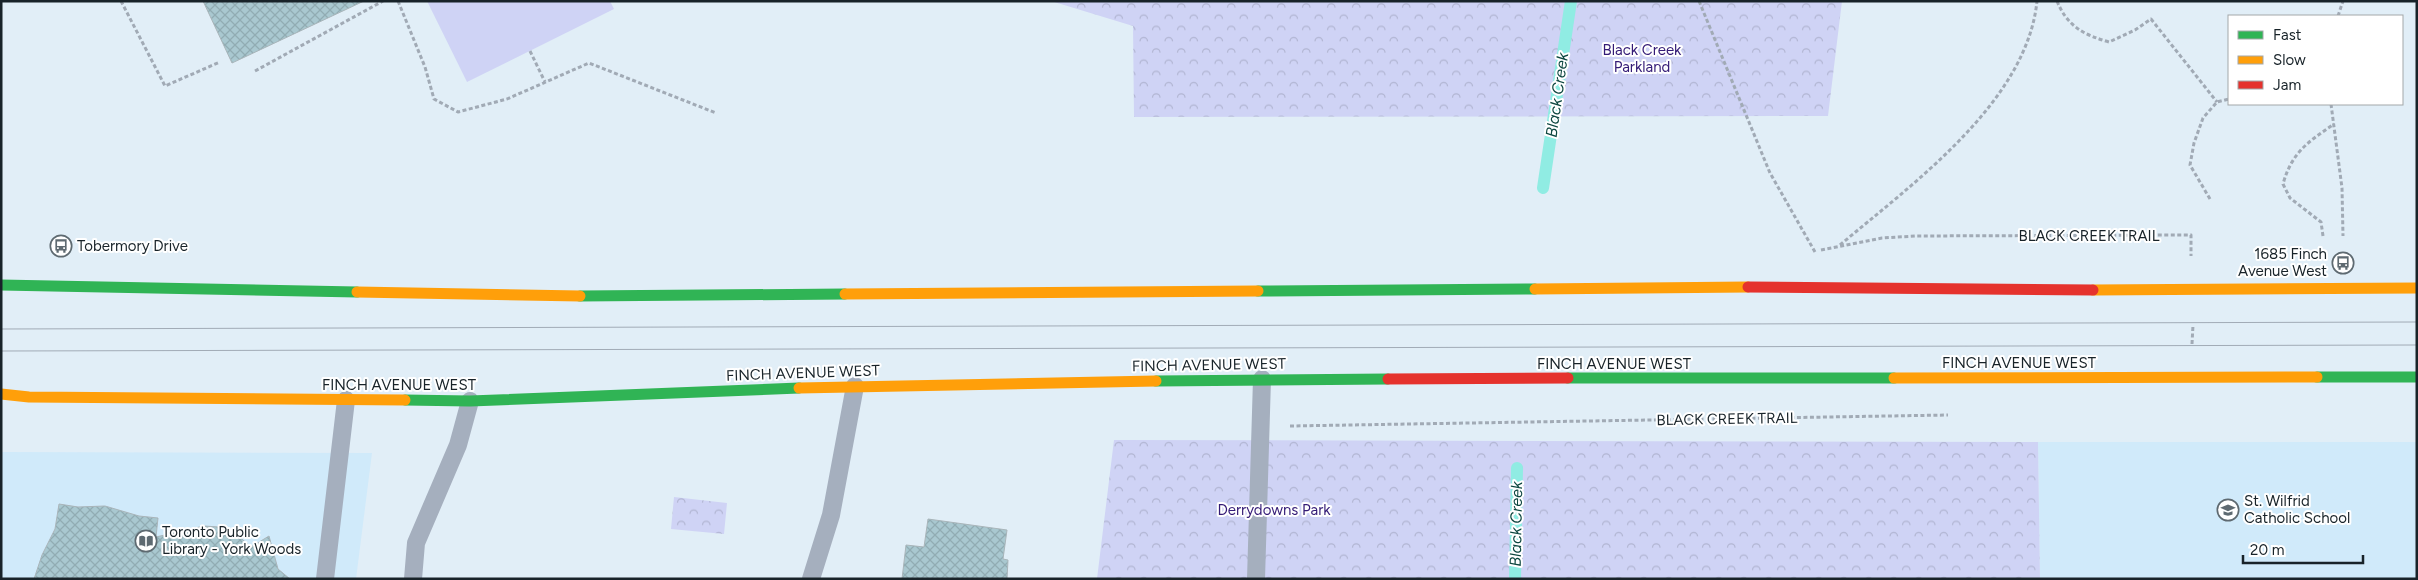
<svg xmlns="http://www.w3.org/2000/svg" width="2418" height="580" viewBox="0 0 2418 580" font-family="Figtree,sans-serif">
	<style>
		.built { fill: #d0eafa }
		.green { fill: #cfd3f5 }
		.park { fill: url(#park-crowns) }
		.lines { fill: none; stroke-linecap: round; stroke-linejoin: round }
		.stream { stroke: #90ece3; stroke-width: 12 }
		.building { fill: url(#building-cross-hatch); stroke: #a9b5ba }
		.path { stroke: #a1aab5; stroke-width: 3; stroke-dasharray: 4 2.5; stroke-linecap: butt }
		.lane { stroke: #a5afbe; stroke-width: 18 }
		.fast { stroke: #30b455; stroke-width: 11 }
		.slow { stroke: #ff9f0a; stroke-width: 11 }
		.jam { stroke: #e5322d; stroke-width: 11 }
		.tram { stroke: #a1abb6; stroke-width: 1 }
		.labels { text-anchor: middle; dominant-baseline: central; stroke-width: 4; stroke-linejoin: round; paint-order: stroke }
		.park-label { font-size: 15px; fill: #341b76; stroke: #fff }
		.street-label { font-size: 15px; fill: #182329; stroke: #fff }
		.poi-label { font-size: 15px; fill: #182329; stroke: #fff; text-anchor: start }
		.water-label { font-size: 16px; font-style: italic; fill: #0d4740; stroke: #fff }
	</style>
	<defs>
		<pattern id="park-crowns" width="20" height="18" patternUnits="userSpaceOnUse" patternTransform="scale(1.25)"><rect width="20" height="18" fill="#cfd3f5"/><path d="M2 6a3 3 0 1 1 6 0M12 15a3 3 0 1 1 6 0" fill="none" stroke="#b1b5d2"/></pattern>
		<pattern id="building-cross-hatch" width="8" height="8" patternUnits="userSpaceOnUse" patternTransform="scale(1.25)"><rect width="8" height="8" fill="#a9c8d0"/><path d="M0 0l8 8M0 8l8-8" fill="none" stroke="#91acb3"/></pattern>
	</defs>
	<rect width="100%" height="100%" fill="#e1eef7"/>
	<!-- built -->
	<path class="built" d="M2038,442H2417V579H2040Z
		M1,452L372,453L356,579H1Z"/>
	<!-- green -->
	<path class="green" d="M427,1H610L614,9L467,82Z"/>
	<!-- park -->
	<path class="park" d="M1051,1H1842L1828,116L1134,117L1133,26Z
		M1114,440L2038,442L2040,579H1097Z
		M674,497L727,503L724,534L671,529Z"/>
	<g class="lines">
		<!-- stream -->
		<path class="stream" d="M1543,188L1571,1
			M1515,579L1517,468"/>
	</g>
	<!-- building -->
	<path class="building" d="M203,1H364L232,63Z
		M59,504L78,507L105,506L139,516L158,518L156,537L204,526L219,527L234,532L251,547L269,536L278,569L290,579H34L42,555L55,529Z
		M928,519L1007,530L1003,559L1008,560L1007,579H902L906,545L924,547Z"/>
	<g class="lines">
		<!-- path -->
		<path class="path" d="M121,1L165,86L220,62
			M398,1L425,67L434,99L458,112L507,99L589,63L716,113
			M1699,1L1770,173L1815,252
			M2057,1C2067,26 2084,35 2109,42L2135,30L2151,19L2217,102
			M2338,16L2343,1
			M530,51L545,82
			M255,71L383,1
			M2331,104L2342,188L2343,236
			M2210,199L2190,165L2194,143L2203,118L2217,102L2229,99
			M2323,236L2321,222L2290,198L2283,184C2292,152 2308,142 2334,124
			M1840,245C1912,184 2027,102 2037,1
			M1821,250L1882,238L1915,236L2191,235V256
			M2192,344L2193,325
			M1290,426L1948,415"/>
		<!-- lane -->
		<path class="lane" d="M325,579L346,400
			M413,579L416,543L458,445L470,401
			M811,579L831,515L855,386
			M1256,579L1262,379"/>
		<!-- fast -->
		<path class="fast" d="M1,285L357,292
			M1258,291L1535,289
			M580,296L845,294
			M2317,377H2417
			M1568,378H1894
			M1156,381L1388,379
			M405,400L470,401L799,388"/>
		<!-- slow -->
		<path class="slow" d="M1535,289L1748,287
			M2093,290L2417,288
			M357,292L580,296
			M845,294L1258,291
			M1894,378L2317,377
			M799,388L1156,381
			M1,394L29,397L405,400"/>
		<!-- jam -->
		<path class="jam" d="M1748,287L2093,290
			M1388,379L1568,378"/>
		<!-- tram -->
		<path class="tram" d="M1,329L2417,322
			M1,351L2417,345"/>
	</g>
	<!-- icons -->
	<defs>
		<g id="bus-ring" transform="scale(1.125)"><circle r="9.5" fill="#fff" stroke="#5e6a71" stroke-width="1.5"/><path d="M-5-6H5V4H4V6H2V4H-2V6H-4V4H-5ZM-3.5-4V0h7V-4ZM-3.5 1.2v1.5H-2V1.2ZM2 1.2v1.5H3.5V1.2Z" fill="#5e6a71"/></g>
		<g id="school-ring" transform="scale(1.125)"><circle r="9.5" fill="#fff" stroke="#5e6a71" stroke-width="1.5"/><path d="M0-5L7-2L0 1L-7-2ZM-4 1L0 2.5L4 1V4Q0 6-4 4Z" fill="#5e6a71"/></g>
		<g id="library-ring" transform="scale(1.125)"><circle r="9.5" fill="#fff" stroke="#5e6a71" stroke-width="1.5"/><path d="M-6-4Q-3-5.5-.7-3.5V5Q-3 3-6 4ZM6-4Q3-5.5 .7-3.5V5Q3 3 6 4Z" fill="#5e6a71"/></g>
	</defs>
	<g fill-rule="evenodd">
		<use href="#bus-ring" x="61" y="246"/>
		<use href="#bus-ring" x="2343" y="263"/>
		<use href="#school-ring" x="2228" y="510"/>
		<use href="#library-ring" x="146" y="541"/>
	</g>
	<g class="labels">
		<!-- park labels -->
		<g class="park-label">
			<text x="1642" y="50">Black Creek<tspan x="1642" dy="17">Parkland</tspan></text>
			<text x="1274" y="510">Derrydowns Park</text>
		</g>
		<!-- street labels -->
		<g class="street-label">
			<text x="2089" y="236">BLACK CREEK TRAIL</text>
			<text x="2019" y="363">FINCH AVENUE WEST</text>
			<text x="1614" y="364">FINCH AVENUE WEST</text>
			<text transform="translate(1209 365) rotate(-1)">FINCH AVENUE WEST</text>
			<text transform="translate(803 373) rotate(-2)">FINCH AVENUE WEST</text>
			<text x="399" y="385">FINCH AVENUE WEST</text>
			<text transform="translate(1727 419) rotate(-1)">BLACK CREEK TRAIL</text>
		</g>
		<!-- poi labels -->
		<g class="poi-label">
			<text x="77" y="246">Tobermory Drive</text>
			<text x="2327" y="254" text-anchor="end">1685 Finch<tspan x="2327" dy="17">Avenue West</tspan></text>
			<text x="2244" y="501">St. Wilfrid<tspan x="2244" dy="17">Catholic School</tspan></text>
			<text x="162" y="532">Toronto Public<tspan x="162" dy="17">Library - York Woods</tspan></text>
		</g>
		<!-- water labels -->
		<g class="water-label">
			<text transform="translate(1557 95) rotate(-82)">Black Creek</text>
			<text transform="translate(1516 524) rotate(-89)">Black Creek</text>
		</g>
	</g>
	<!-- border -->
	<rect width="2418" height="580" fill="none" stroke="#182329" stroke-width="5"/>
	<!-- legend -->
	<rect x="2228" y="15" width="175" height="90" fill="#ffffff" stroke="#a3a7a9"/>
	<rect x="2238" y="31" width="25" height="8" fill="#30b455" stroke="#a3a7a9"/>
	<text x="2273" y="40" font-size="15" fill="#182329">Fast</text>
	<rect x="2238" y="56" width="25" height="8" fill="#ff9f0a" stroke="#a3a7a9"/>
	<text x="2273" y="65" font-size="15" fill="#182329">Slow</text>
	<rect x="2238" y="81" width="25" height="8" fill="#e5322d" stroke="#a3a7a9"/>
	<text x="2273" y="90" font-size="15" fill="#182329">Jam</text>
	<!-- scale -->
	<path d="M2243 555v8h120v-8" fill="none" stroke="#182329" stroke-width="2.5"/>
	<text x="2250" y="555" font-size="15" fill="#182329" stroke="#ffffff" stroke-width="4" paint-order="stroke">20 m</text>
</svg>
